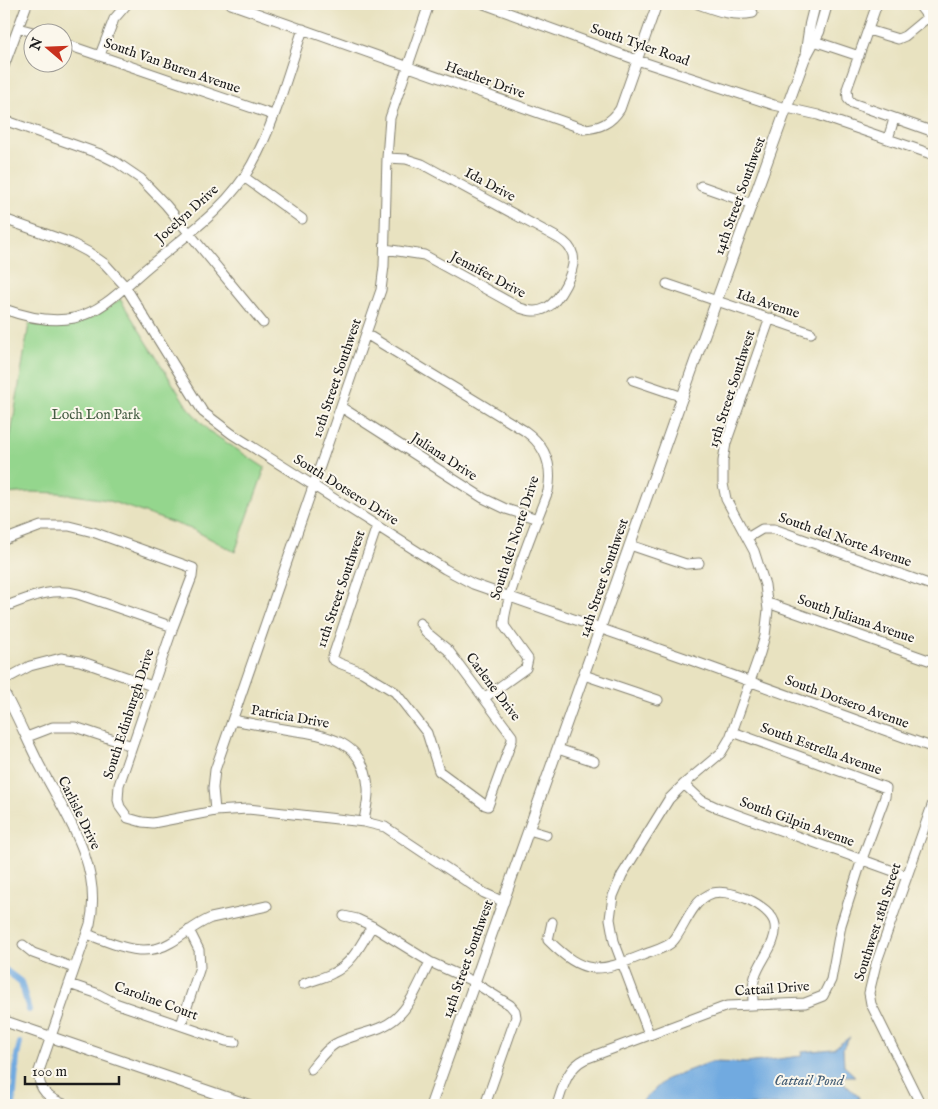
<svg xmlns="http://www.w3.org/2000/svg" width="938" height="1109" viewBox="0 0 938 1109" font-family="'IM FELL English',serif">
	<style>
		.park { fill: #94d68d; stroke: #587954 }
		.water { fill: #71aae0; stroke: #46637e }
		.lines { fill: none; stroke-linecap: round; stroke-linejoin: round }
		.canal { stroke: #71aae0; stroke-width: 6 }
		.minor-casing { stroke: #827f6e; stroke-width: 11 }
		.major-casing { stroke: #827f6e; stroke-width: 12 }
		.minor { stroke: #fff; stroke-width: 9 }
		.major { stroke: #fff; stroke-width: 10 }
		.labels { text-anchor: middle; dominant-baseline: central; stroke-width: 4; stroke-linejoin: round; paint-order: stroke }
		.street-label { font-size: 14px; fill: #1c1c1c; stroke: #fbf7ec }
		.park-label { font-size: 14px; fill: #465d44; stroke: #fbf7ec }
		.water-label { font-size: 15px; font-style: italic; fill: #425c74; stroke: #fbf7ec }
	</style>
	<rect width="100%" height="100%" fill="#fbf7ec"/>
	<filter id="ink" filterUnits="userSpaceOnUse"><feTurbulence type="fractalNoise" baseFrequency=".02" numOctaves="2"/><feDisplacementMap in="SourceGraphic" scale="10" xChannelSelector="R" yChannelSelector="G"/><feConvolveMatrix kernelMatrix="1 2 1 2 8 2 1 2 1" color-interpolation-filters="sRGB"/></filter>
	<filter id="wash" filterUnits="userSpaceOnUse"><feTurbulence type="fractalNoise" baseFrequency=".0096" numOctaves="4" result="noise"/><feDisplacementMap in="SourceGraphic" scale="20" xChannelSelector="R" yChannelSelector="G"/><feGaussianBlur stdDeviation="1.12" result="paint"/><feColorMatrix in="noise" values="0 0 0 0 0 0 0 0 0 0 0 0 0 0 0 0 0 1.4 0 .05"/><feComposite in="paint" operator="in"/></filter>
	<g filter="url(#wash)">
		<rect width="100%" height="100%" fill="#e8e2c0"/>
		<!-- park -->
		<path class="park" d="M120,299L188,408L209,431L265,468L235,552L194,530L107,500L60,493L31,492L5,494L7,459L29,324C69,330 89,323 120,299Z"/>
		<!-- water -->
		<path class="water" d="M850,1037L843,1048L844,1066L855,1076H836L859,1097L858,1105H638L666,1079L711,1062L747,1063L801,1056L802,1052L833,1049Z"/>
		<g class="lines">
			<!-- canal -->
			<path class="canal" d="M4,969L21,982L29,1010
				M13,1105L17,1056L20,1043"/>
		</g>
	</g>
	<g filter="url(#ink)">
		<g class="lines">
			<!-- minor casing -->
			<g class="minor-casing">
				<path id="minor" d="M231,4L584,129C600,128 611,123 620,109L657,4
					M484,4L637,60L774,105L818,115L934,155
					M698,4C717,11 733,17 753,13
					M877,4L847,89L848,99L852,103L934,132
					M918,4L934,25
					M18,28L33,32
					M868,30L898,39L905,36L928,17
					M814,41L859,56
					M62,43L273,115
					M100,55L114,19L127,4
					M4,66L27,4
					M4,120L100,154L116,162L141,179L166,205L263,323
					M888,139L894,119
					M244,177L302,219
					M701,186L752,204
					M4,219L71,243L88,252L105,264L125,286L203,412L232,434L445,569L473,584L685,658L934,748
					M385,249L424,255L520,308C529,311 537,313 546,308C559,302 576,270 573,255C571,247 565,242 558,238L422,164L406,159L387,158
					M667,284L811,333
					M4,309C26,317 50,323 74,318C104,311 125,286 148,267C185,236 229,207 252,164C275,123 288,73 303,29
					M366,334L525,431C546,446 553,466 548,491C540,512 499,612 505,627L528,659L526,668L484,698
					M633,380L683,397
					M341,407L483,498L506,509L538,519
					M377,526L332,659L339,663L362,672L395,692L427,733L439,771L485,805L488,806L512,740V736L448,650L426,632L420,623
					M747,538L762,529H774L934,586
					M4,540L41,526H69L93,532L193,568L192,577L173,627L119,785L118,800L120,807L128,818L142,822L153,823L215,811L248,809L364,822L385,827L484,893L504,902
					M630,545L686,564L699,563
					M768,603L934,662
					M4,607C29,598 51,587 78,594L173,627
					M584,675L658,700
					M4,680L30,666L61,658L80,661L152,686
					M4,692C17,716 27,740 39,764C65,814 103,865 90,924L39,1071C37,1091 51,1100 67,1105
					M233,720C252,724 271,727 290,730C327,735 365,741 368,788C369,799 365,811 364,822
					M27,737L53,727H75L132,746
					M558,749L594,761
					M684,784L701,800L716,807L907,876
					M215,811L213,788L215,770L381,290L384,266L387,158L390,118L429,4
					M529,830L546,835
					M344,916L357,919L372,926L430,962L470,980L510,1005L515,1011L516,1017L485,1105
					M552,922L548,940C584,976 598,973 643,955C652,951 668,948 674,940C685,926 691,904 708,895C725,885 772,905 775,925C778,943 760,960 755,977C752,986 753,995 753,1004
					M87,934C114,944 143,959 170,943C184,935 196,924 211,918L267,906
					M23,945L33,953L74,968
					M69,984L96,993L115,1003L226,1041L235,1042
					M303,984C313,980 324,978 333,973C352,964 362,943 372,926
					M181,1025L200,967L199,950L189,930
					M649,1034L614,941L610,919L613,896L622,875L669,799L684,784L721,753L730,738L760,653L765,636L768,610L765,585L754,551L726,499L723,484V461L726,443L770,318
					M311,1069C318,1061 325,1050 335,1044C354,1033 379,1033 396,1018C412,1004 420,981 430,962
					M557,1105C563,1087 567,1068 585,1059L727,1006L805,1003L823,996L831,980L841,925L862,859L885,797L886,788L733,732
					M921,1105L871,1004L869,993L876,964L934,800"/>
			</g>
			<!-- major casing -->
			<g class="major-casing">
				<path id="major" d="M806,51L810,24L815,4
					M4,1021L249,1105
					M431,1105L716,302L804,60L819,32L827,4"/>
			</g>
			<!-- minor -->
			<use href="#minor" class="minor"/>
			<!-- major -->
			<use href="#major" class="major"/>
		</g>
	</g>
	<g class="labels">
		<!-- street labels -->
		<g class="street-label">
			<text transform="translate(640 45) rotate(19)">South Tyler Road</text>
			<text transform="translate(172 66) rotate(19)">South Van Buren Avenue</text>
			<text transform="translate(485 80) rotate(20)">Heather Drive</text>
			<text transform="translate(490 185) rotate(28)">Ida Drive</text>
			<text transform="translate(740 196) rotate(-70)">14th Street Southwest</text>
			<text transform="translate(187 214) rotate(-42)">Jocelyn Drive</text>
			<text transform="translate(488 275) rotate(28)">Jennifer Drive</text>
			<text transform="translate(768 304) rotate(18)">Ida Avenue</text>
			<text transform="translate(337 378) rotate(-71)">10th Street Southwest</text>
			<text transform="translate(732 389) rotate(-72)">15th Street Southwest</text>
			<text transform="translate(444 457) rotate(33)">Juliana Drive</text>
			<text transform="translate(346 490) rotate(32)">South Dotsero Drive</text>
			<text transform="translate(515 538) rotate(-72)">South del Norte Drive</text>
			<text transform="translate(845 540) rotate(19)">South del Norte Avenue</text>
			<text transform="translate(604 578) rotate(-71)">14th Street Southwest</text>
			<text transform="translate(341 589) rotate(-71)">11th Street Southwest</text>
			<text transform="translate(856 619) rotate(19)">South Juliana Avenue</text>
			<text transform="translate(493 687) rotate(53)">Carlene Drive</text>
			<text transform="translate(847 702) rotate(20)">South Dotsero Avenue</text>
			<text transform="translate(129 714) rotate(-72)">South Edinburgh Drive</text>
			<text transform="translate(290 717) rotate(10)">Patricia Drive</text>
			<text transform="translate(821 749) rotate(20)">South Estrella Avenue</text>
			<text transform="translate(79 813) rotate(64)">Carlisle Drive</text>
			<text transform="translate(797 822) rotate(20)">South Gilpin Avenue</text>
			<text transform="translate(878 922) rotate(-72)">Southwest 18th Street</text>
			<text transform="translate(468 959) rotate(-70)">14th Street Southwest</text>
			<text transform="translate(772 989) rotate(-4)">Cattail Drive</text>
			<text transform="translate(156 1001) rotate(20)">Caroline Court</text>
		</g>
		<!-- park labels -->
		<g class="park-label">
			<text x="96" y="415">Loch Lon Park</text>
		</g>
		<!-- water labels -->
		<g class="water-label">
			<text x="809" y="1080">Cattail Pond</text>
		</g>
	</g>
	<!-- margin -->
	<rect width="938" height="1109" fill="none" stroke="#fbf7ec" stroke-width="20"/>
	<!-- north arrow -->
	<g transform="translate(48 48) rotate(289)"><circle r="24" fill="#fbf7ec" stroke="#a29f99"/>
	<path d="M0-4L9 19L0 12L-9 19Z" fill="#c8321e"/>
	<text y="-8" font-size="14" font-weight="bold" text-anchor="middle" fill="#1c1c1c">N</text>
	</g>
	<!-- scale -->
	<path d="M25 1076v8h94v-8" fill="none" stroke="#1c1c1c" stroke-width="2.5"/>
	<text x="32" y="1076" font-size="15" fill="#1c1c1c" stroke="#fbf7ec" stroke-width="4" paint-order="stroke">100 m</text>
</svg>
